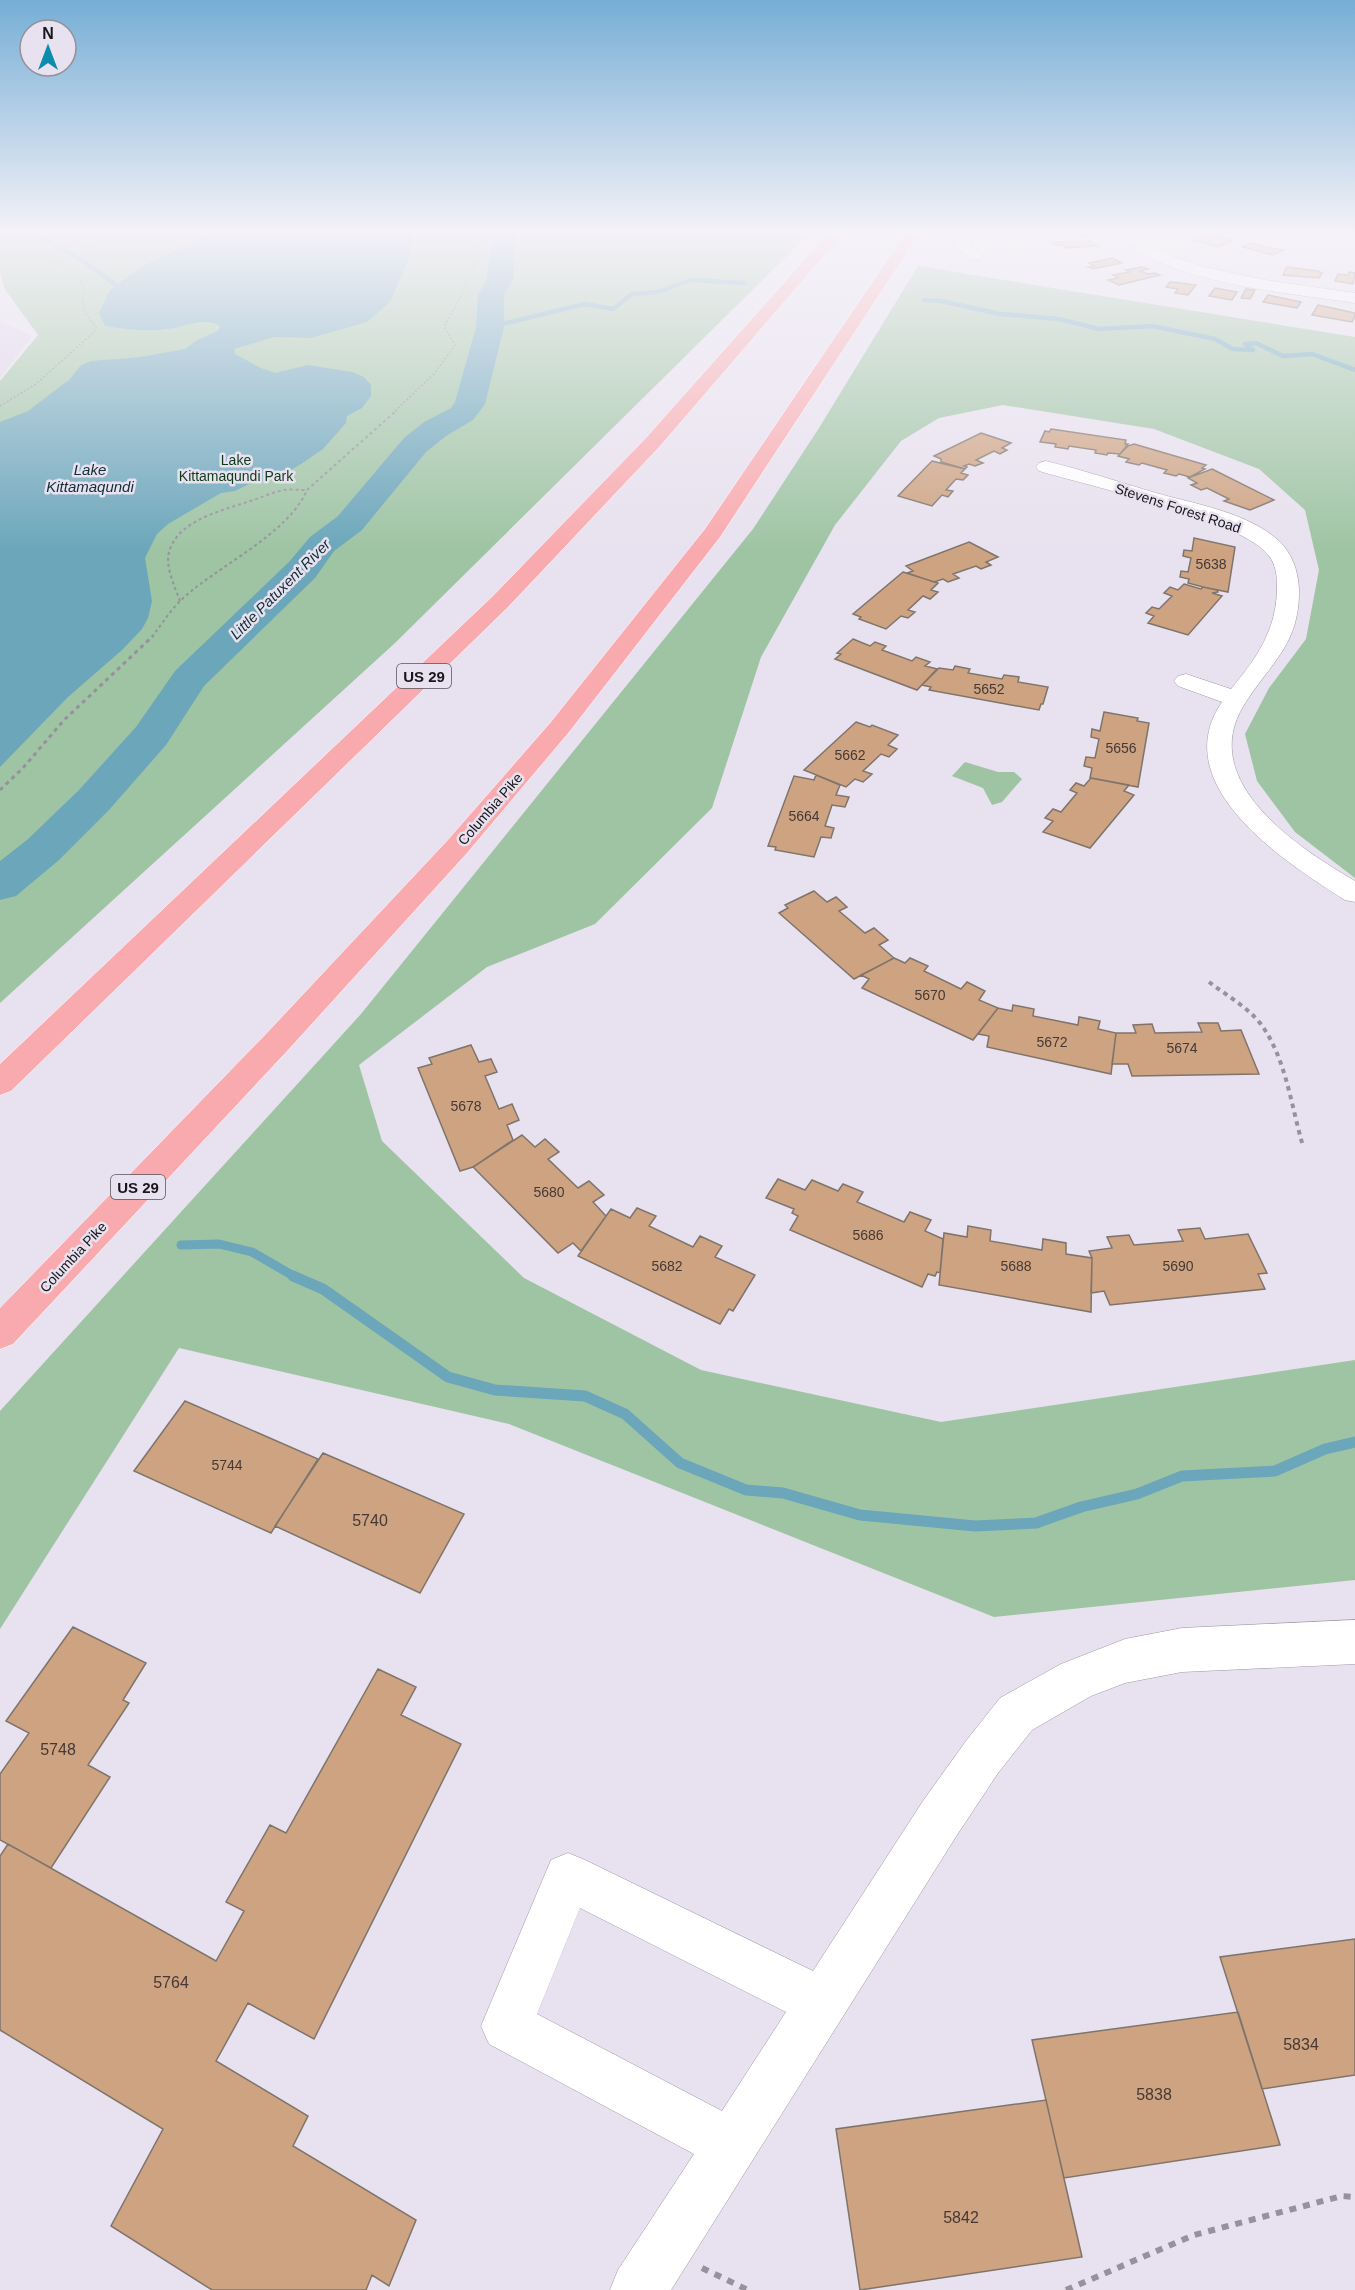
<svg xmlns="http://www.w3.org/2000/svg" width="1355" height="2290" viewBox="0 0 1355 2290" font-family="Arial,sans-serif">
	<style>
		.built { fill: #ded4e9 }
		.green { fill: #9ec4a3 }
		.water { fill: #6ba6ba }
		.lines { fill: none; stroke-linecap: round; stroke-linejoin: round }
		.stream-far2 { stroke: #6ba6ba; stroke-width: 4.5 }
		.stream-far1 { stroke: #6ba6ba; stroke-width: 9 }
		.stream { stroke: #6ba6ba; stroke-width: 11 }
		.river { fill: #6ba6ba; fill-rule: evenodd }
		.building { fill: #cea382; stroke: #7f746b; stroke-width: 1.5 }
		.minor-casing { stroke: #9f99a6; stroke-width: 1 }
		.highway-casing { stroke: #fff; stroke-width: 1 }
		.path-far4 { stroke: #96919c; stroke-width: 1.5; stroke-dasharray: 2 2; stroke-linecap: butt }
		.path-far3 { stroke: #96919c; stroke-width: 2; stroke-dasharray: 3 3; stroke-linecap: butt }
		.path-far2 { stroke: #96919c; stroke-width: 3; stroke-dasharray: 4 4; stroke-linecap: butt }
		.path-far1 { stroke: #96919c; stroke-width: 4; stroke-dasharray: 4.5 4.5; stroke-linecap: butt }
		.path { stroke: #96919c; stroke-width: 6; stroke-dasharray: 7 7; stroke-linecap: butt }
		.minor { fill: #fff; fill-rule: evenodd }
		.highway { fill: #f9aaae; fill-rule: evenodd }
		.labels { text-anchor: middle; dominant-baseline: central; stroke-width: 5; stroke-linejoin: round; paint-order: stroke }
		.far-park-label { font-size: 14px; fill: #0d3b18; stroke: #e8e1ef }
		.far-street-label { font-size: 14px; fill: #18161b; stroke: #e8e1ef }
		.number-label { font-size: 14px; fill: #463935 }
		.far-water-label { font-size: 15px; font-style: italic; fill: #102e37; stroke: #e8e1ef }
		.shield { fill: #e8e1ef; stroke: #56535b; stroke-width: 1.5 }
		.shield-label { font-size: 15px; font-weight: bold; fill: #18161b }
		.near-number-label { font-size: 16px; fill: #463935 }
	</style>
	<rect width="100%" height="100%" fill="#e8e1ef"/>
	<!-- built -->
	<path class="built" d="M0,321L32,336L0,378Z"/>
	<!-- green -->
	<path class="green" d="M0,231H812L395,643L0,1003V381L38,335L4,288L0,271Z
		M918,266L1355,337V878L1295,832L1257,781L1245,734L1269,688L1306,639L1319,570L1305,510L1259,469L1154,429L1003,405L939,418L901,441L835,525L761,657L712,808L595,924L487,967L359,1065L382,1141L524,1278L701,1370L941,1422L1355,1360V1580L994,1617L509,1424L179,1348L0,1629V1411L361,1014L753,529L819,428Z
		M965,762L998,772H1014L1022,779L1002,802L992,805L983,788L952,776Z"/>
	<!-- water -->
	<path class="water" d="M216,231H412L408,260L390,302L367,322L311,338L274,337L234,349L235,354L261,368L275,373L308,365L352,372L364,377L371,385V396L362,408L347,416L346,423L323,449L301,464L282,475L268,478L261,483H251L235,491L221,493L168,524L157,534L145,558L152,601L148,618L142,629L122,650L68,697L0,767V422L28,411L70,379L81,365L91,361L141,357L185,349L197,340L218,331L220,327L217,324C197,318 186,327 167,329C147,332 125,329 105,326L99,313L110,290L141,267Z"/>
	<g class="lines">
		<!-- stream-far2 -->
		<path class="stream-far2" d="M23,231C61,244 95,267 125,293
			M924,300L941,301L1000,314L1059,319L1099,329L1152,326L1215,339L1233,349L1253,350L1245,344L1256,343L1283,356L1312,354L1355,370
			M490,327L585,304L613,309L632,294L658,292L691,280L744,283"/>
		<!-- stream-far1 -->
		<path class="stream-far1" d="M181,1245L219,1244L252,1252L297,1278"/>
		<!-- stream -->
		<path class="stream" d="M293,1276L323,1289L448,1377L495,1390L585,1396L625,1414L680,1463L746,1490L783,1493L860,1515L975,1526L1036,1523L1081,1507L1137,1494L1182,1476L1275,1471L1325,1449L1355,1442"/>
		<!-- river -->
		<path class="river" d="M492,231H516L513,279L504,295V327L485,404L473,420L446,436L426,452L362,530L334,551L315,578L204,686L166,745L109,810L59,860L16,896L0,900V861L27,840L79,790L136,727L175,671L289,562L310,537L338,516L404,438L424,422L451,408L455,402L476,327L478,295L487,279Z"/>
	</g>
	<!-- building -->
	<path class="building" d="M1046,231H1075L1084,233L1088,236L1049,235Z
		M1305,231H1350L1353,235H1313Z
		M1207,234L1232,241L1219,247L1193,240Z
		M1089,241L1097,246L1065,248L1063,245H1055L1052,242Z
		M1251,243L1266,247L1283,250L1273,255L1243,247Z
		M1112,258L1122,263L1093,269L1088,267L1094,266L1089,263Z
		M1142,267L1148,269L1140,271L1148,274L1155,273L1160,275L1119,285L1108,280L1118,278L1113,275L1130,272L1126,270Z
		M1287,267L1318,271L1322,273L1319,278L1283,275Z
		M1349,272L1355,273L1353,284L1335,281L1338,274L1348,275Z
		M1170,282L1180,283L1196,285L1188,295L1175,293L1178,289L1166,287Z
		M1215,288L1237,292L1232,300L1209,296Z
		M1246,289L1255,290L1250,299L1241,298Z
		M1268,295L1282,298L1301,302L1297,308L1263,302Z
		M1318,305L1355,313V316L1352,322L1312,315Z
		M1051,429L1126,440L1125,444H1128L1120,454L1108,453L1107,455L1095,453L1096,450L1069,446L1068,449L1055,447L1056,444L1040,442L1045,431L1049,432Z
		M981,433L1011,443L1002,448L1007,450L1000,454L994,451L976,460L983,463L975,466L969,464L964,466L967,467L965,469L941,462V459L934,456Z
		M1134,444L1206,465L1202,468L1205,469L1190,477L1179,474L1176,476L1164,473L1167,470L1142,463L1139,465L1126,462L1129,459L1118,456L1128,446Z
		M932,461L965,469L961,473L968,475L963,480L956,479L946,490L953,491L948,497L942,495L932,506L898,496Z
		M1212,469L1274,500L1250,510L1224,501L1229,499L1207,488L1201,490L1191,485L1197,483L1188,478Z
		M1194,538L1235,547L1228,592L1203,587L1188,583L1189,579L1180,577L1181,571L1188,572L1191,558L1183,556L1184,550L1192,551Z
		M969,542L998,557L986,562L991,565L981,569L976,566L953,574L959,578L948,582L943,579L934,582L907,573L913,571L906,566Z
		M903,572L938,583L931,590L938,592L930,599L923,596L908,610L915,612L908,618L901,616L886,629L859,619L861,617L853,614Z
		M1184,584L1201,589L1203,587L1217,590L1218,592L1212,593L1222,596L1188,635L1148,623L1154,616L1146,613L1152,607L1159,609L1172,596L1164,593L1170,587L1178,590Z
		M853,639L870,646L875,642L886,646L882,650L912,661L916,657L930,662L925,666L937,669L917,690L835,659L841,654L837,653Z
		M955,666L970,669L968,673L1002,679L1004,675L1019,677L1018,682L1048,687L1043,704H1041L1039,710L929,690L931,687L922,685L939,668L953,670Z
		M1104,712L1138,718L1137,721L1149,723L1138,787L1090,778L1092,768L1084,766L1086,757L1095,758L1099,739L1091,737L1092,729L1100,731Z
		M856,722L870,727L872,725L898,735L888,745L897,749L889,757L881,754L863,771L872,774L863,782L855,779L846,787L804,770Z
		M816,775L840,785L836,795L849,797L845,807L832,805L825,826L834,828L831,838L821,837L814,857L775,850L776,847L768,846L794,776L814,780Z
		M1091,778L1129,785L1124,791L1134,795L1090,848L1043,832L1053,821L1045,818L1053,809L1061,812L1077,793L1070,790L1076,783L1084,786Z
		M814,891L827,902L836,897L847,907L839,911L865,933L874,928L888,940L879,945L894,958L854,979L779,913L788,908L785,905Z
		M894,958L905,963L910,958L928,966L924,971L961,989L967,982L985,991L979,1000L998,1008L973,1040L862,988L869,979L861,975Z
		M1013,1005L1034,1009L1033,1016L1078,1025L1079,1017L1100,1021L1098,1029L1116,1033L1111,1074L987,1047L989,1036L978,1034L998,1008L1012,1011Z
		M1198,1023H1218L1221,1031L1241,1030L1259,1074L1132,1076L1128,1064H1112L1116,1033H1136L1133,1025L1152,1024L1155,1033L1202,1032Z
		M471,1045L479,1062L491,1059L497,1072L485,1076L499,1109L512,1104L519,1120L507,1125L513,1140L473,1167L460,1171L418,1068L432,1064L429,1058Z
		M522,1135L535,1147L545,1139L559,1152L548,1159L578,1188L589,1181L604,1195L593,1202L606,1216L581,1251L573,1243L558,1253L473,1167Z
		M778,1179L805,1190L812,1180L838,1191L843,1184L863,1192L857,1202L904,1222L910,1212L931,1220L925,1231L943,1239L940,1273L937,1272L935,1276L928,1274L922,1287L790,1230L798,1216L792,1213L794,1209L766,1198Z
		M637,1208L656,1216L649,1226L693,1247L700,1236L722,1246L715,1257L755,1275L733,1311L729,1309L720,1324L578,1256L611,1209L630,1218Z
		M968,1226L991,1230L990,1241L1042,1250L1043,1239L1066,1243V1254L1092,1258L1091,1312L939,1285L944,1233L967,1237Z
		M1200,1228L1205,1239L1248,1234L1267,1273L1258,1274L1265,1289L1110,1305L1104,1291L1091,1293L1092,1258L1089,1251L1112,1248L1107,1237L1129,1235L1134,1245L1183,1241L1178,1230Z
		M185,1401L318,1459L271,1533L134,1471Z
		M323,1453L464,1514L420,1593L275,1526Z
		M73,1627L146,1663L123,1700L129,1703L88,1765L110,1777L51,1868L0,1840V1774L29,1733L6,1721Z
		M378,1669L416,1687L401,1715L461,1744L314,2039L248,2003L216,2061L308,2116L293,2146L416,2220L389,2286L372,2275L366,2290H212L111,2226L163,2129L0,2030V1856L8,1844L216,1961L244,1911L226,1902L270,1825L286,1833Z
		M1355,1939V2075L1262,2089L1220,1957Z
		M1238,2012L1280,2145L1064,2178L1032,2040Z
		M1046,2100L1082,2257L860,2290L836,2129Z"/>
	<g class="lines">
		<!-- minor casing -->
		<g class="minor-casing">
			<path id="minor" d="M962,231H977L971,239L970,245L982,256L980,259H970L956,246L957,238Z
				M1115,231H1131L1147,244L1174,257L1204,267L1265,280L1355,293V303C1291,293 1157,283 1115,231Z
				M1046,461C1083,470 1119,482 1156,493C1195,504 1246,512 1278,540C1292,553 1298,570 1299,589C1300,645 1270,663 1244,705C1196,782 1300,849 1355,881V902L1345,900C1286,863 1165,785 1222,702L1178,686L1174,681L1178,676L1186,674L1231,689C1257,658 1277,629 1277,587C1277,576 1276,565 1269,556C1245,521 1086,485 1039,471L1036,467L1039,463Z
				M1355,1620V1664L1182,1672L1125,1683L1091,1696L1032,1730L998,1773L957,1835L671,2290H610L618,2270L694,2154L489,2044L481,2026L551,1860L568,1853L585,1860L813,1971L923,1801L966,1741L1000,1698L1061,1664L1125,1639L1182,1628ZM580,1908L786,2012L722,2111L537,2014Z"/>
		</g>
		<!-- highway casing -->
		<g class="highway-casing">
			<path id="highway" d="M830,231H845L660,446L508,607L11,1091L0,1095V1064L492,597L646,438Z
				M907,231H921L720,537L569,732L467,853L288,1050L13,1344L0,1349V1308L266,1034L447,841L551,722L705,529Z"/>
		</g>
		<!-- path-far4 -->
		<path class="path-far4" d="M0,406L36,384L94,332L96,327L84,311L82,302L85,292L81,281L55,261L98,244L100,240L98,231
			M395,411L434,374L455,345L444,327C463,292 477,272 477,231"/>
		<!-- path-far3 -->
		<path class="path-far3" d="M180,601C175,587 165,567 169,552C178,519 225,510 253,500C263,497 273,492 284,490C291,489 299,490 307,490
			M152,637C161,625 170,611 180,601C215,567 288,535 307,490L397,410"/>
		<!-- path-far2 -->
		<path class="path-far2" d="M0,790L23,768L64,720L153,636"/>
		<!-- path-far1 -->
		<path class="path-far1" d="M1209,982C1226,995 1246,1006 1260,1023C1286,1057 1291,1106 1303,1146"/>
		<!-- path -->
		<path class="path" d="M702,2268L748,2290
			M1066,2290L1194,2235L1342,2196L1355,2197"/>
		<!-- minor -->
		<use href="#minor" class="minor"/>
		<!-- highway -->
		<use href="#highway" class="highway"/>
	</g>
	<!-- sky -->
	<linearGradient id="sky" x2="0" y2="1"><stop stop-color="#76aed6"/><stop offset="0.42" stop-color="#f5f2f8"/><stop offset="1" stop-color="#f5f2f8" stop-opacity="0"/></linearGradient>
	<rect width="1355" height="552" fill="url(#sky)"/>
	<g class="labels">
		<!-- far-park labels -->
		<g class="far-park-label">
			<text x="236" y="460">Lake<tspan x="236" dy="16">Kittamaqundi Park</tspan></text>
		</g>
		<!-- far-street labels -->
		<g class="far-street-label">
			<text transform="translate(1178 508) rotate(18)">Stevens Forest Road</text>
			<text transform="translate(490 809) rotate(-49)">Columbia Pike</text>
			<text transform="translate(73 1257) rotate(-47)">Columbia Pike</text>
		</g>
		<!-- number labels -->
		<g class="number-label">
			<text x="1211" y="564">5638</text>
			<text x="989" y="689">5652</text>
			<text x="1121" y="748">5656</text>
			<text x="850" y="755">5662</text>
			<text x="804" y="816">5664</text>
			<text x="930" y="995">5670</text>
			<text x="1052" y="1042">5672</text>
			<text x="1182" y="1048">5674</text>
			<text x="466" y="1106">5678</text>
			<text x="549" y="1192">5680</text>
			<text x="868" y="1235">5686</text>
			<text x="667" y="1266">5682</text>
			<text x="1016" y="1266">5688</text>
			<text x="1178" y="1266">5690</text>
			<text x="227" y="1465">5744</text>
		</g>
		<!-- far-water labels -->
		<g class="far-water-label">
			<text x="90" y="469">Lake<tspan x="90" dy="17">Kittamaqundi</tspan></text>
			<text transform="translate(280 589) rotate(-45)">Little Patuxent River</text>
		</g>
		<!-- shield labels -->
		<g class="shield">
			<rect x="397" y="664" width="54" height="24" rx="4.5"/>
			<rect x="111" y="1175" width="54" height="24" rx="4.5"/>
		</g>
		<g class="shield-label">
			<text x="424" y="676">US 29</text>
			<text x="138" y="1187">US 29</text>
		</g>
		<!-- near-number labels -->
		<g class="near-number-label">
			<text x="370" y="1520">5740</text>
			<text x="58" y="1749">5748</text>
			<text x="171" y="1982">5764</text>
			<text x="1301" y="2044">5834</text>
			<text x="1154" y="2094">5838</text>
			<text x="961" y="2217">5842</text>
		</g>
	</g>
	<!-- north arrow -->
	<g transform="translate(48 48)"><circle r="28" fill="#e8e1ef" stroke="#95909a" stroke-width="1.5"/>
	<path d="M0-4.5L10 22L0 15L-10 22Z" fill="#0c8bac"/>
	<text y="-9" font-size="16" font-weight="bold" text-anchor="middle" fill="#18161b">N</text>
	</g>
</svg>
